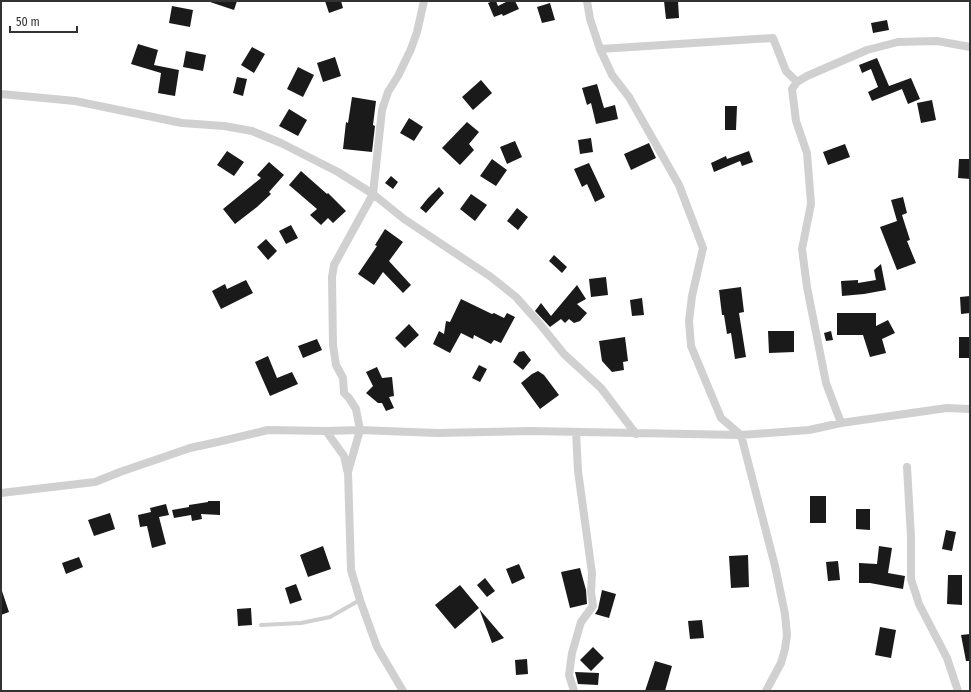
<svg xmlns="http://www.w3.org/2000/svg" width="971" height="692" viewBox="0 0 971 692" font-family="'Fira Sans Condensed',sans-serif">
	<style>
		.building { fill: #1a1a1a }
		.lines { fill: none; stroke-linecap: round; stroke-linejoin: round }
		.service { stroke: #d0d0d0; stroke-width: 4 }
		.minor { stroke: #d0d0d0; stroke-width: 8 }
	</style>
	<rect width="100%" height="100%" fill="#fff"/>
	<!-- building -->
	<path class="building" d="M210,1H237L234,10L210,2Z
		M325,1H341L343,8L329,13Z
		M493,1H496L498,6L508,1H515L519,9L503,16L502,14L494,17L488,3Z
		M664,1H678L679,18L666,19Z
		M550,3L555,20L542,23L537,7Z
		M172,6L193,10L190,27L169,23Z
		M887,20L889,30L873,33L871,23Z
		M138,44L158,50L154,65L179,70L175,96L158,93L161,73L131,64Z
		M252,47L265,54L254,73L241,65Z
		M186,51L206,55L203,71L183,67Z
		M335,57L341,76L323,82L317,63Z
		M877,58L889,86L911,78L920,99L908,104L902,89L872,101L868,92L878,87L871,69L862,73L859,65Z
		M298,67L314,75L303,97L287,89Z
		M237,77L247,79L243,96L233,93Z
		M481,80L492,93L473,110L462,97Z
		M597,84L604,108L615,105L618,119L596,124L591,103L587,105L582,88Z
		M352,97L376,101L373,125L375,126L372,152L343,149L346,122L348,123Z
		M932,100L936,120L921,123L917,103Z
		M725,106H737L736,130H725Z
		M289,109L307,120L298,136L279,126Z
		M409,118L423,127L414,141L400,133Z
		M467,122L479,132L469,144L474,150L460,165L442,148Z
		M591,138L593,152L580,154L578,140Z
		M515,141L522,157L507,164L500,147Z
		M649,143L656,158L631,170L624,154Z
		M845,144L850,157L828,165L823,152Z
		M227,151L244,162L234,176L217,165Z
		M749,151L753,162L742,166L740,161L714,172L711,163L726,156L727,159Z
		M492,159L507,170L496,186L480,176Z
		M959,159H970V179L958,178Z
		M269,162L284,175L269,192L271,194L257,207L235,224L223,209L261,178L257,175Z
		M589,163L605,197L595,202L587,184L582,187L574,169Z
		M301,171L327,194L328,193L346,211L333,223L328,218L321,225L310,215L317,209L289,185Z
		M391,176L398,182L393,189L385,183Z
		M439,187L444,193L426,213L420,208L428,198Z
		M471,194L487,205L475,221L460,209Z
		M903,197L907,213L902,215L910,240L907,241L916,263L897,270L880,227L897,221L891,200Z
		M517,208L528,217L518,230L507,221Z
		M291,225L298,238L286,244L279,231Z
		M385,229L403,242L389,261L411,285L403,293L383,272L374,285L358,274L377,246L375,245Z
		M266,239L277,251L268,260L257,247Z
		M554,255L567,267L562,273L549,261Z
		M881,264L886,290L864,294L842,296L841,281L858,280V283L876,280L874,270Z
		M606,277L608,295L591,297L589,279Z
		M246,280L253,293L221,309L212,291L225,284L227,289Z
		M577,285L586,299L577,304L587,313L580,321L574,323L569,319L565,323L561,319L550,327L535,311L541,303L551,316Z
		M741,287L744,312L739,313L746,357L735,359L731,333L727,334L724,315H722L719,290Z
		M970,296V313L961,314L960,297Z
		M642,298L644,315L632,316L630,300Z
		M461,299L492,314L494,313L504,318L507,313L515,317L501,343L494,340L491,344L474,335L473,339L461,333L450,353L433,344L439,331L444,334L446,321L450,322Z
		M837,313H876V326L888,320L895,333L882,339L886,353L870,357L863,335H837Z
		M409,324L419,335L405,348L395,338Z
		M768,331H794V352L769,353Z
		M831,331L833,340L826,341L824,333Z
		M625,337L628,361L623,362L624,370L612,372L602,361L599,341Z
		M959,337H970V358H959Z
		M317,339L322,350L303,358L298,346Z
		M524,351L531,360L523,370L513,362L519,352Z
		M268,356L277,378L292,372L298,384L270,396L255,362Z
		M479,365L487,369L480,382L472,378Z
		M377,367L382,378L392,377L394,396L389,397L394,408L386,411L382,403H378L366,393L373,386L366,372Z
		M538,371L544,375L559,395L540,409L521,383L532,374Z
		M810,496H826V523H810Z
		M208,501H220V515L201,514L202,519L192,521L191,515L174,518L172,510L189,507V505L208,502Z
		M166,504L169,515L159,517L166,544L152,548L147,526L140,527L138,515L151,512L150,508Z
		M856,509H870V530L856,529Z
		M110,513L115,529L94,536L88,520Z
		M946,530L956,532L952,551L942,549Z
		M323,546L331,569L308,577L300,555Z
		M879,546L892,548L888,573L905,576L903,589L870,583H859V563L877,564Z
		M748,555L749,587L731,588L729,556Z
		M79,557L83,567L66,574L62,563Z
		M838,561L840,580L828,581L826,562Z
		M519,564L525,578L512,584L506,569Z
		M580,568L586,590L587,604L570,608L561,572Z
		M948,575H962V605L947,604Z
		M485,578L495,591L487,597L477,585Z
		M296,584L302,600L290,604L285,588Z
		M460,585L479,608L455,629L435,605Z
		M602,590L616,594L609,618L595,614L598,609Z
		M2,591L9,612L1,615V592Z
		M251,608L252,625L238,626L237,609Z
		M480,610L504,638L492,643L480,611Z
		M702,620L704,638L690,639L688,621Z
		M880,627L896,630L891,658L875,655Z
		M970,634V661H966L961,635Z
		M593,647L604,658L591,671L580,660Z
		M527,659L528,674L516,675L515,660Z
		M655,661L672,666L665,691H645Z
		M575,672L599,673L598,685L578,684Z"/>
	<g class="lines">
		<!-- service -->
		<path class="service" d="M261,625L301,623L330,617L360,600"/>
		<!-- minor -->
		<path class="minor" d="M587,1L590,19L600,49L612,75L629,97L679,185L703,248L692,296L689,321L691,346L721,418L741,435L775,566L785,614L787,635L785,649L781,663L766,691
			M600,49L773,38L786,71L797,82
			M1,94L75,101L182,123L224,126L252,131L281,143L338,172L373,194L404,219L491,277L516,297L539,323L564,354L601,388L636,434
			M841,423L826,383L807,287L802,249L811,204L807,153L796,121L792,89L797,82L807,76L867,50L898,42L937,41L970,47
			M326,431L344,456L347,470
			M907,467L911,537V579L919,604L947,658L958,691
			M1,493L95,482L120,472L190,448L222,441L268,430L326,431L360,430L437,433L530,431L741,435L809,430L841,423L947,408L970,409
			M403,691L377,647L360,600L351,570L348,472L360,430L356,409L349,398L344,393L343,378L336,365L333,345L332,277L334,265L373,194L382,110L388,92L398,76L411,49L417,32L424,1
			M574,691L569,675L572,653L581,622L593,606L591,592L592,573L578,471L576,432"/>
	</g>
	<!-- border -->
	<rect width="971" height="692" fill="none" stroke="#333333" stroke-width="4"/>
	<!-- scale -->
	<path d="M10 26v6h67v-6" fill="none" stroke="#333333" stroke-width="2"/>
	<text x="16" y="26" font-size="12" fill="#333333" stroke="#ffffff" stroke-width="3" paint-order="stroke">50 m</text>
</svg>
